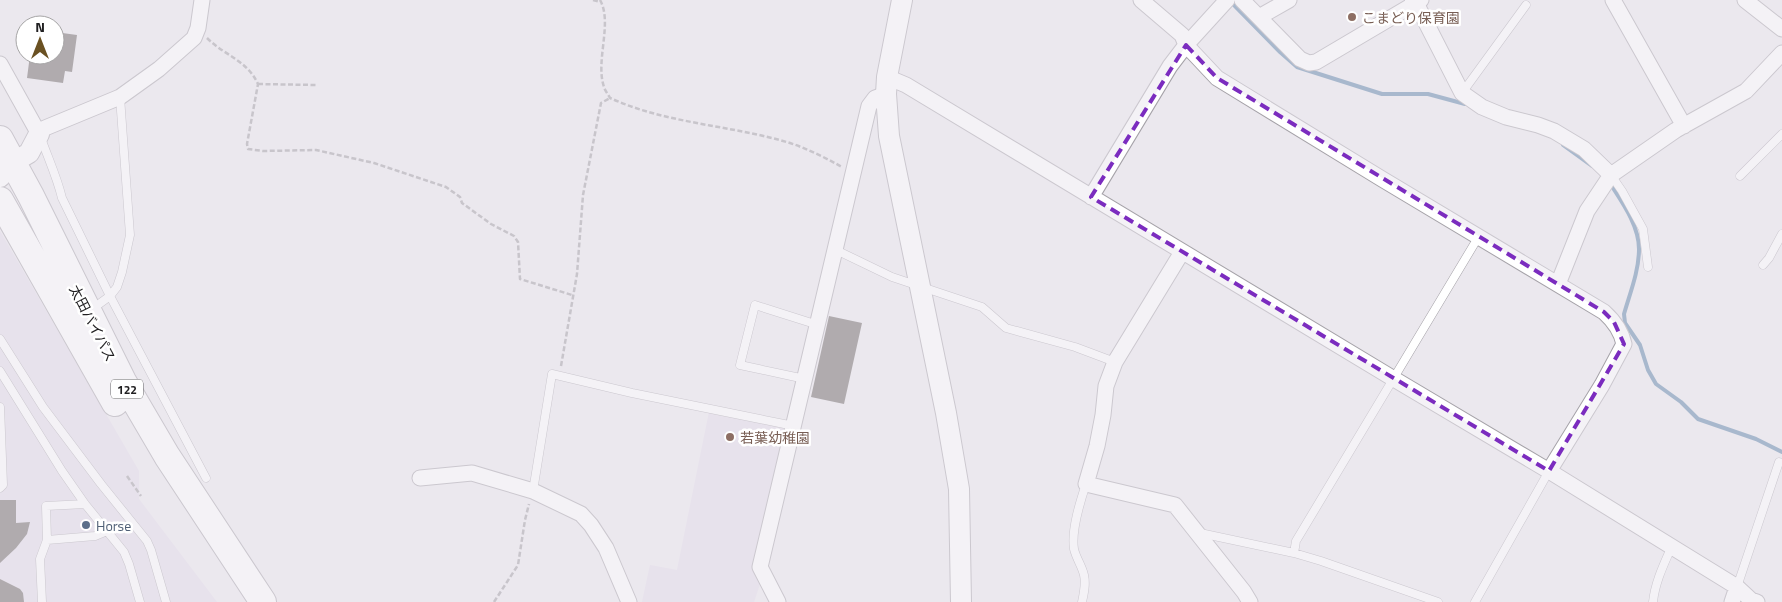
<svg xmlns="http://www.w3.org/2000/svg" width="1782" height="602" viewBox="0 0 1782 602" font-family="'Titillium Web','Noto Sans JP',sans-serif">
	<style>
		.built { fill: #e2dbe8 }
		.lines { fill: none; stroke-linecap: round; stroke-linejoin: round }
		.stream { stroke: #577fa4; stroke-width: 4 }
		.building { fill: #686360 }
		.lane-casing { stroke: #a5a2a8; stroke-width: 9 }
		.street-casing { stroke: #a5a2a8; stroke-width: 17 }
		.secondary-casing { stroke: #a5a2a8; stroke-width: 22 }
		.highway-casing { stroke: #a5a2a8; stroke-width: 28 }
		.path { stroke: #9e9ca0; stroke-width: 2.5; stroke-dasharray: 5 2.5; stroke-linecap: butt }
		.lane { stroke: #fff; stroke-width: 8 }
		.street { stroke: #fff; stroke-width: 15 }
		.secondary { stroke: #fff; stroke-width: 20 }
		.highway { stroke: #fff; stroke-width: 26 }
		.marked { fill: none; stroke: #7b2cbf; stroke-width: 4; stroke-dasharray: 10 6; stroke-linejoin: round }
		.education-dot { fill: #8d6e63; stroke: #fff; stroke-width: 2 }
		.service-dot { fill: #5c6f8a; stroke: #fff; stroke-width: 2 }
		.labels { text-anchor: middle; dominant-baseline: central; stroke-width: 5; stroke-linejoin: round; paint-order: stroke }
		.shield { fill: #fff; stroke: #636264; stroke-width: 1 }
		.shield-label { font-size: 12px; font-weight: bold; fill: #201f21 }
		.education-label { font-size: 14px; fill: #785e54; stroke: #fff; text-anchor: start }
		.street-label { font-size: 14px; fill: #201f21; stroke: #fff }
		.service-label { font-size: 14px; fill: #4e5e75; stroke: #fff; text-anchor: start }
	</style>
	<rect width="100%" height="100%" fill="#ebe8ee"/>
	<!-- built -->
	<path class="built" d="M0,231L139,471V499L217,602H0Z
		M709,412L788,429L762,578L754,602H642L650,565L677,570Z"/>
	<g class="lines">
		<!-- stream -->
		<path class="stream" d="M1232,3L1280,52L1297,67L1382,94H1428L1465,104
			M1563,145L1592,166
			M1613,188C1624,205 1639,227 1639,249C1639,271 1630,293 1624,314L1625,323L1640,345L1648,370L1656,384L1681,402L1698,419L1756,439L1782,452"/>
	</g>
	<!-- building -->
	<path class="building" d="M55,32L77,35L72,72L65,71L63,83L27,78L30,55H55Z
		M829,316L862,323L844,404L811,397Z
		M0,500H16V523L30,522L27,534L16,548L0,563Z
		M0,579L20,589L23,593L24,602H0Z"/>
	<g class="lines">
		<!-- lane casing -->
		<g class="lane-casing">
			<path id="lane" d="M1462,93L1526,5
				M41,138C48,158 57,177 62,198L110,296L206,478
				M1611,175L1622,191L1643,229L1648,267
				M1740,176L1782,134
				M836,250L892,277L982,307L1006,328L1075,347L1115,362
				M1763,265L1769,258L1782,234
				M91,307L99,304L110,296L117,287L122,272L130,235L120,97
				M0,339L43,407L101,484L147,541L151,550L166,602
				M0,371L62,471L85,504L124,552L129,564L140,602
				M805,379L740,365L755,305L818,325
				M0,407L3,485L0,488
				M533,491L552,374L632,393L794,426
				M1200,533L1294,553L1321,561L1438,602
				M47,540L95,536L107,531
				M1294,553L1296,541L1479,236
				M1737,587L1779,462
				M42,602L40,559L47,540L46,506L85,504
				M1082,602C1084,593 1086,584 1084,575C1082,566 1076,558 1074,549C1071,530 1080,502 1086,484
				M1475,602L1549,471
				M1653,602C1655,583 1663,566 1671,548"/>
		</g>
		<!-- street casing -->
		<g class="street-casing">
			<path id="street" d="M1141,0L1182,35L1186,45L1217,78L1382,179L1604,312C1614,321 1621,330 1624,344L1602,385L1549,471
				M1242,0L1300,59L1309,63L1316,62L1421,0
				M1613,0L1684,126
				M1745,0L1782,29
				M1416,3L1462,93L1482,107L1506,117L1538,125L1554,131L1584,149L1611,175
				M1259,17L1289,0
				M0,64L39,134L45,128L120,97L159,69L194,38L198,28L202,0
				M887,77L906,85L1394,379L1549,471L1737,587L1751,600L1757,602
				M1091,197L1170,66L1186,45L1227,0
				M1182,252L1115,362L1106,386L1103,415L1097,446L1086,484L1175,505L1244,592L1250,602
				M1558,284L1587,211L1611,175L1676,130L1746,91L1782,53
				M420,478L472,473L533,491L581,514L591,525L606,548L629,602
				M778,602L760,567L869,106L875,98L886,94
				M1732,602L1737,587"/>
		</g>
		<!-- secondary casing -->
		<g class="secondary-casing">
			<path id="secondary" d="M902,0L887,77L886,94L889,136L946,413L959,489L961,602
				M1415,0L1416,3
				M0,177L12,163L29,153L39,134"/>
		</g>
		<!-- highway casing -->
		<g class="highway-casing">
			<path id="highway" d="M0,139L31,196L123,381L167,456L263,602
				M0,200L115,403"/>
		</g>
		<!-- path -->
		<path class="path" d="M593,0L600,2
			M600,0C613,23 595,61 604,87C605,91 608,94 610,98C667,124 731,125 790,143C808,149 826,158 842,167
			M207,38C225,56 247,60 258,84L247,144L248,149L263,151L316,150L374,163L446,187L460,197L462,203L491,224L514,236L518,242L520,279L572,295
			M258,84L317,85
			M561,366L577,274L583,195L601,103L610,98
			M127,476L141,496
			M494,602L518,565L525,520L529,504"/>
		<!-- lane -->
		<use href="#lane" class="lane"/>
		<!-- street -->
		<use href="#street" class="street"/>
		<!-- secondary -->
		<use href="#secondary" class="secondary"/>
		<!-- highway -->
		<use href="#highway" class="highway"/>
	</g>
	<!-- marked area -->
	<path d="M0 0H1782V602H0ZM1186,45L1217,78L1604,312L1614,322L1624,344L1549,471L1091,197Z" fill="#ebe8ee" fill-opacity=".55" fill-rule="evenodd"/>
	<path class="marked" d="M1186,45L1217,78L1604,312L1614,322L1624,344L1549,471L1091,197Z"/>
	<!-- markers -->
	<g class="education-dot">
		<circle cx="1352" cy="17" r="5"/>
		<circle cx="730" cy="437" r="5"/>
	</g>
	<circle class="service-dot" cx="86" cy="525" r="5"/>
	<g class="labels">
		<!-- shield labels -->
		<rect class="shield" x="111" y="379.5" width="32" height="19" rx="4"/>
		<g class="shield-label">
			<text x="127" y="389">122</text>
		</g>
		<!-- education labels -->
		<g class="education-label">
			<text x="1362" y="17">こまどり保育園</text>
			<text x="740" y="437">若葉幼稚園</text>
		</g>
		<!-- street labels -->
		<g class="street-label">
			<text transform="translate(93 323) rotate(63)">太田バイパス</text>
		</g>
		<!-- service labels -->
		<g class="service-label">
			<text x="96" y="525">Horse</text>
		</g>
	</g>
	<!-- north arrow -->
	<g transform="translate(40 40)"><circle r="24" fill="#ffffff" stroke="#a6a5a6"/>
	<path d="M0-4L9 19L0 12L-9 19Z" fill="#6a5122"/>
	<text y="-8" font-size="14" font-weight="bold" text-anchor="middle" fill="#201f21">N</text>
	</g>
</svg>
